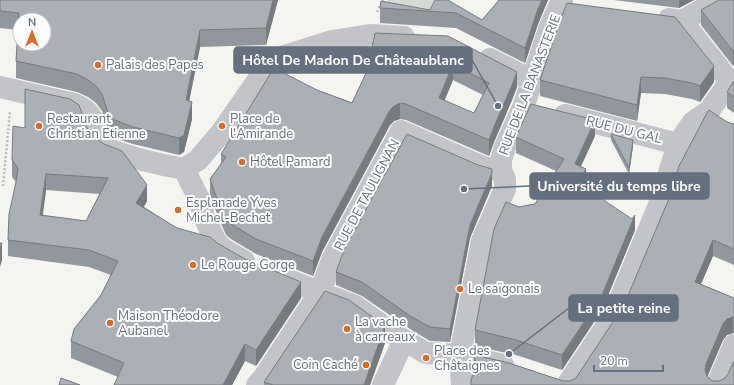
<svg xmlns="http://www.w3.org/2000/svg" width="734" height="385" viewBox="0 0 734 385" font-family="'Nunito Sans',sans-serif">
	<style>
		.green { fill: #d4dbd2 }
		.lines { fill: none; stroke-linecap: round; stroke-linejoin: round }
		.path { stroke: #b9bbbd; stroke-width: 2.5; stroke-dasharray: 2 2; stroke-linecap: butt }
		.street { stroke: #c2c4c8; stroke-width: 22 }
		.wall { fill: #92979d; fill-rule: evenodd }
		.shaded-wall { fill: #777b7f }
		.building { fill: #aab0b6; stroke: #777b7f; fill-rule: evenodd }
		.poi-dot { fill: #db6b29; stroke: #fff; stroke-width: 1.5 }
		.labels { text-anchor: middle; dominant-baseline: central; stroke-width: 4; stroke-linejoin: round; paint-order: stroke }
		.poi-label { font-size: 13px; fill: #647080; stroke: #fff; text-anchor: start }
		.street-label { font-size: 13px; fill: #647080; stroke: #fff }
		.leader { fill: none; stroke: #647080; stroke-width: 1.5 }
		.callout-dot { fill: #647080; stroke: #fff; stroke-width: 1.5 }
		.callout { fill: #647080; stroke: #647080; stroke-width: 1.5 }
		.callout-label { font-size: 14px; text-anchor: middle; font-weight: bold; fill: #fff }
	</style>
	<rect width="100%" height="100%" fill="#f4f4f0"/>
	<!-- green -->
	<path class="green" d="M388,0H434L436,1L425,20L383,12Z"/>
	<g class="lines">
		<!-- path -->
		<path class="path" d="M377,12L383,0
			M3,186L10,112"/>
		<!-- street -->
		<path class="street" d="M669,19L682,21L719,0
			M490,59L531,80
			M0,87L74,104C102,115 88,130 103,145C114,155 167,166 184,169
			M565,115L678,144
			M184,169L199,199L205,219L216,242L223,249L244,261
			M184,169L198,160L221,133L267,67L278,58L332,41L370,35L404,37
			M273,274L355,306L397,336L426,353L460,355L503,365
			M257,385L264,377L320,292L333,258L401,131L483,167L501,171
			M383,385L404,340
			M462,385L460,355L482,241L505,189V179L501,171V160L505,147L524,105L549,29L562,0
			M567,385L613,316L659,205L678,144L693,122L709,111L726,87L727,82L726,77L682,21
			M717,385L734,345"/>
	</g>
	<!-- wall -->
	<path class="wall" d="M0,0H278L266,45L200,47L189,101L192,119L184,152L179,155L133,144L115,138L109,133L102,111L96,103L88,97L77,92L16,78V61L18,30L0,28Z
		M435,0L482,20L499,0H548L538,24L525,63L456,28L380,23V8L430,10Z
		M614,0H694L679,8Z
		M734,0V64L733,66L701,25V10Z
		M561,18L714,82L700,102L692,99L665,94L641,93L637,121L540,96V80Z
		M375,33L517,87L512,100L494,142L489,156L406,120L400,119L394,121L390,125L322,252L313,276L256,254L231,239L226,235L217,214L210,194V179L221,164V154L317,90L352,103L368,69ZM453,80L483,95L474,113L444,101Z
		M734,81V113L727,108V92Z
		M709,110L727,122L733,124H734V265L713,256L701,284L734,298V333L727,335L723,340L707,376L712,381H719L724,379L728,374L734,361V385H471V381L474,369L475,355L509,363L563,381H570L576,378L624,305L671,194L679,166L708,111Z
		M25,128H87L93,136L147,201L144,207L177,228L217,243L301,298L256,366L245,361L232,385H114L118,377L71,358V341L101,295L111,275L89,267L8,256V240L16,182L12,177V160ZM46,190L100,194L86,221L43,215Z
		M611,134L633,146L629,174L611,140Z
		M595,136L581,166L586,184L584,188L635,230L602,310L562,370L516,355L475,346V330L519,207L535,204L556,171L516,153V137Z
		M492,186L470,238L450,342L430,341L410,329L362,296L336,285V272Z
		M385,343L370,385H264V382Z"/>
	<!-- shaded-wall -->
	<path class="shaded-wall" d="M273,0H278L266,45V28Z
		M542,0H548L538,24L525,63V48L538,9Z
		M679,0H694L679,8Z
		M200,30V47L186,117V100Z
		M734,49V64L733,66V51Z
		M453,64V80L439,114V98Z
		M714,66V82L700,102V86Z
		M517,72V87L512,100L494,142L489,156V140L494,127Z
		M641,77V93L637,121V105Z
		M192,102V119L184,152L179,155V138Z
		M400,103V119L394,121L390,125L322,252L313,276V261L322,237L390,110L394,106Z
		M595,120V136L575,179V164Z
		M633,140V146L629,174V168Z
		M586,169V184L578,199V183Z
		M492,173V186L470,238L450,342V329L470,225Z
		M46,174V190L40,231V215Z
		M147,185V201L136,219V203Z
		M635,215V230L602,310L562,370V355Z
		M713,240V256L695,298V282Z
		M2,243V260L0,267V251Z
		M301,282V298L256,366V350Z
		M733,317V333L727,335L723,340L706,380L705,370L706,364L723,324L727,319Z
		M385,326V343L370,385H364Z
		M245,344V361L232,385H223Z"/>
	<!-- building -->
	<path class="building" d="M0,0H273L266,28L200,30L186,100L192,102L184,135L179,138L133,127L115,120L109,116L102,94L96,86L88,80L77,74L16,61L19,13L0,11ZM20,20H44V44H20Z
		M435,0H448L482,20L499,0H542L538,9L525,48L456,13L380,8L381,1L430,10Z
		M719,0H734V49L733,51L701,10Z
		M567,3L675,17L714,66L700,86L692,83L665,78L641,77L637,105L540,80L561,18Z
		M375,33L448,36L517,72L512,85L494,127L489,140L406,104L400,103L394,106L390,110L322,237L313,261L256,239L231,224L226,220L217,199L210,179L226,157L221,154L274,68L317,90L352,103L368,69ZM453,64L489,83L474,113L439,98Z
		M734,81V97L727,92Z
		M25,89L70,99L79,105L87,128L93,136L104,144L122,151L147,185L136,203L177,228L210,237L217,243L245,259L301,282L256,350L245,344L223,385H114L124,363L71,341L74,329L101,295L118,261L89,250L8,240L9,214L16,182L18,168L12,160L13,126L25,128ZM46,174L108,178L86,221L40,215Z
		M531,104L595,120L575,164L586,169L578,183L632,219L635,215L602,295L562,355L516,340L475,330L494,229L506,202L519,207L535,204L564,159L516,137Z
		M709,110L727,122L733,124H734V249L713,240L695,282L734,298V317L727,319L723,324L706,364L705,370L707,376L712,381H719L724,379L728,374L734,361V385H471V381L474,369L475,355L509,363L563,381H570L576,378L624,305L671,194L679,166L708,111Z
		M407,134L478,165L492,169V173L470,225L450,329L430,327L410,316L362,282L336,272L344,250Z
		M611,134L633,140L629,168Z
		M0,243H2L0,251Z
		M325,291L349,300L385,326L364,385H273L264,382Z
		M61,378L80,385H59Z"/>
	<!-- markers -->
	<g class="poi-dot">
		<circle cx="98" cy="65" r="4"/>
		<circle cx="39" cy="126" r="4"/>
		<circle cx="222" cy="126" r="4"/>
		<circle cx="242" cy="162" r="4"/>
		<circle cx="178" cy="210" r="4"/>
		<circle cx="193" cy="265" r="4"/>
		<circle cx="460" cy="289" r="4"/>
		<circle cx="110" cy="323" r="4"/>
		<circle cx="347" cy="329" r="4"/>
		<circle cx="426" cy="358" r="4"/>
		<circle cx="366" cy="365" r="4"/>
	</g>
	<g class="labels">
		<!-- poi labels -->
		<g class="poi-label">
			<text x="106" y="65">Palais des Papes</text>
			<text x="47" y="119">Restaurant<tspan x="47" dy="15">Christian Etienne</tspan></text>
			<text x="230" y="119">Place de<tspan x="230" dy="15">l'Amirande</tspan></text>
			<text x="250" y="162">Hôtel Pamard</text>
			<text x="186" y="203">Esplanade Yves<tspan x="186" dy="15">Michel-Bechet</tspan></text>
			<text x="201" y="265">Le Rouge Gorge</text>
			<text x="468" y="289">Le saïgonais</text>
			<text x="118" y="316">Maison Théodore<tspan x="118" dy="15">Aubanel</tspan></text>
			<text x="355" y="322">La vache<tspan x="355" dy="15">à carreaux</tspan></text>
			<text x="434" y="351">Place des<tspan x="434" dy="15">Châtaignes</tspan></text>
			<text x="358" y="365" text-anchor="end">Coin Caché</text>
		</g>
		<!-- street labels -->
		<g class="street-label">
			<text transform="translate(530 85) rotate(-69)">RUE DE LA BANASTERIE</text>
			<text transform="translate(624 130) rotate(14)">RUE DU GAL</text>
			<text transform="translate(367 195) rotate(-62)">RUE DE TAULIGNAN</text>
		</g>
	</g>
	<!-- callouts -->
	<path class="leader" d="M498 106L472 60M464 189L530 186M509 354L569 308"/>
	<g class="callout-dot">
		<circle cx="498" cy="106" r="4"/>
		<circle cx="464" cy="189" r="4"/>
		<circle cx="509" cy="354" r="4"/>
	</g>
	<g class="callout">
		<rect x="234" y="47" width="238" height="26" rx="4"/>
		<rect x="530" y="173" width="179" height="26" rx="4"/>
		<rect x="569" y="295" width="109" height="26" rx="4"/>
	</g>
	<g class="callout-label">
		<text x="353" y="65">Hôtel De Madon De Châteaublanc</text>
		<text x="619" y="191">Université du temps libre</text>
		<text x="624" y="313">La petite reine</text>
	</g>
	<!-- north arrow -->
	<g transform="translate(32 32)"><circle r="19" fill="#ffffff" stroke="#c1c6cc"/>
	<path d="M0-3L7 15L0 10L-7 15Z" fill="#db6b29"/>
	<text y="-6" font-size="11" font-weight="bold" text-anchor="middle" fill="#647080">N</text>
	</g>
	<!-- scale -->
	<path d="M594 365v6h69v-6" fill="none" stroke="#647080" stroke-width="2"/>
	<text x="600" y="365" font-size="12" fill="#647080" stroke="#ffffff" stroke-width="3" paint-order="stroke">20 m</text>
</svg>
